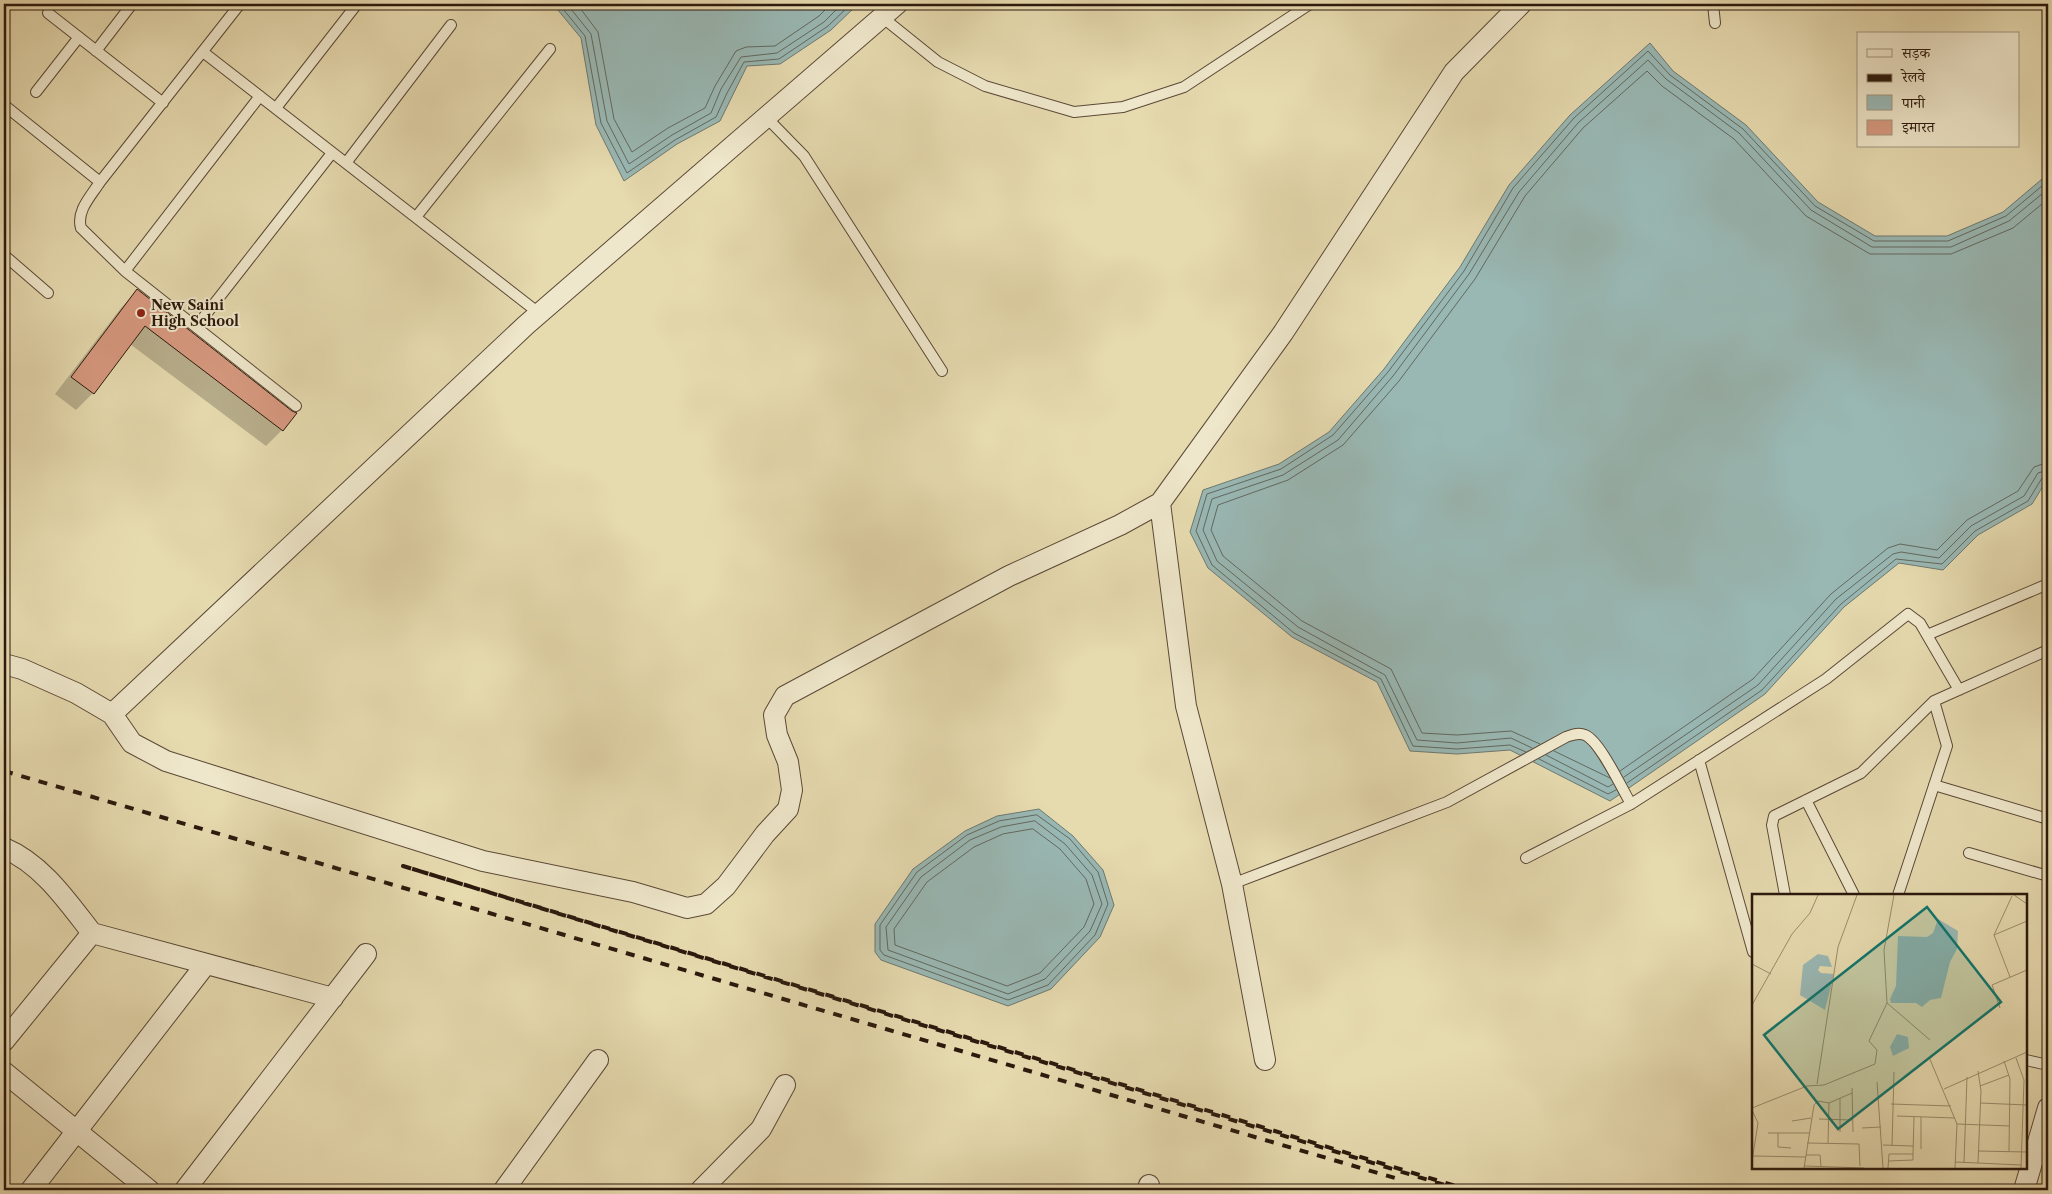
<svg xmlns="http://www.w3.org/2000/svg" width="2052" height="1194" viewBox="0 0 2052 1194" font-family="'Libre Caslon Text','Noto Serif Devanagari',serif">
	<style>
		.water { fill: #99b8b4; stroke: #6d7871 }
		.shadow { fill: #0003 }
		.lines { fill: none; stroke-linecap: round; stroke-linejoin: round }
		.shore { stroke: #626860; stroke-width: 1 }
		.building { fill: #d79980; stroke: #2c190d }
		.lane-casing { stroke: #5a4936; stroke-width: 12 }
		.street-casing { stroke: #5a4936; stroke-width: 22 }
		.lane { stroke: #efe7cb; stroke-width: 10 }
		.street { stroke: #efe7cb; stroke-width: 20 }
		.rail { stroke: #2c190d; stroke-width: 4; stroke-dasharray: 9 9; stroke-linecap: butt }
		.poi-dot { fill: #8f2418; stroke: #efe7cb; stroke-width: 2 }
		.labels { text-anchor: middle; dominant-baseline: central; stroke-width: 4; stroke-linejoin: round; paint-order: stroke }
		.poi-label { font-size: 14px; font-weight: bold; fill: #2c190d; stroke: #efe7cb; text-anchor: start }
		.inset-road { fill: none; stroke: #9c8d6e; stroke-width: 1 }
		.view { fill: #0f766e; fill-opacity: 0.15; stroke: #0f766e; stroke-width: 2.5 }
		.inset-edge { fill: none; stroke: #2c190d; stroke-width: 2.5 }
	</style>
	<rect width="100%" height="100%" fill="#e6daaf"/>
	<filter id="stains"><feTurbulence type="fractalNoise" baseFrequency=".004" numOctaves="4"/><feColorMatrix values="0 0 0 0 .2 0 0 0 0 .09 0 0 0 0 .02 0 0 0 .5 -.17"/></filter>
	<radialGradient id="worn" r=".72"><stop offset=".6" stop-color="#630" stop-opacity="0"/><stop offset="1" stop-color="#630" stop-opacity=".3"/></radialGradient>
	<!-- water -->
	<path class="water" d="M553,4H858L831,30L780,64L747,66L720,121L677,144L624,181L596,125L581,38Z
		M1650,43L1673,71L1746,125L1818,202L1875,236H1947L2003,212L2048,174V478L2032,504L1978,535L1943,570L1899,563L1844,607L1765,694L1610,801L1510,750L1457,754L1410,751L1377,682L1292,637L1208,568L1190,532L1203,490L1279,464L1329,432L1384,369L1460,267L1509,185L1570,115Z
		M1039,809L1073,836L1103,870L1114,905L1100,937L1051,989L1008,1006L881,960L875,952V924L913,869L965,831L997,816Z"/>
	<!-- shadow -->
	<path class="shadow" d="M137,291L282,430L266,446L130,344L93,393L76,410L55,394L121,308Z"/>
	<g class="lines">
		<!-- shore -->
		<path class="shore" d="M559,4L585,36L601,123L627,173L675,140L716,117L727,93L744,62L779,59L828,26L851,4
			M567,4L591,34L607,121L629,164L672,135L711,113L721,89L741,57L777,53L824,22L842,4
			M577,4L598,32L614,119L632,152L668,128L705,108L715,86L736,51L746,47L775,46L819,16L831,4
			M1540,744L1511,731L1457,735L1422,733L1391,669L1302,621L1223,556L1211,530L1218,505L1288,480L1343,445L1399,381L1475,279L1525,196L1583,128L1647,71L1662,86L1734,139L1806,216L1870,254H1951L2013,228L2048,199
			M1532,748L1511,738L1457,743L1417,740L1385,675L1298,627L1217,561L1203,530L1212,499L1283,475L1338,440L1393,376L1469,274L1519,192L1578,123L1648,60L1666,79L1739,133L1811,210L1872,247H1951L2009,221L2048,189
			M1554,751L1610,778
			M1526,752L1510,745L1457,749L1413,746L1381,679L1294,633L1212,565L1196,531L1207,494L1281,469L1333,435L1388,372L1464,271L1513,188L1574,118L1648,51L1670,75L1743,129L1815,206L1874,241H1948L2006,216L2048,181
			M1546,755L1608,787L1613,784
			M1539,759L1608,794L1616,790
			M1620,771L1753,679L1831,594L1888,548L1900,544L1937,550L1967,520L2018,491L2034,467L2048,462
			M1624,777L1758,685L1836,599L1893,554L1901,552L1939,558L1971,526L2024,496L2038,473L2048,470
			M1627,783L1762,690L1841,604L1896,559L1942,564L1975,531L2028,501L2042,478L2048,476
			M1037,815L1070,839L1098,872L1108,904L1095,935L1048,985L1008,1000L884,955L880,950V925L917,872L967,835L999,821Z
			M1035,821L1065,844L1092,875L1102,904L1090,931L1045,979L1008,994L888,950L886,927L921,877L970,840L1001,827Z
			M1033,829L1060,849L1086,879L1094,904L1084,927L1040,973L1007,986L895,945L894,929L927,882L974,847L1003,834Z"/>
	</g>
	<!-- building -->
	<path class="building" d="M137,289L292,411L297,413L283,431L145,326L94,394L71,377Z"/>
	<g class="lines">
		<!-- lane casing -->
		<g class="lane-casing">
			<path id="lane" d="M240,4L100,182C91,196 76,211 81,228L125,271L296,406
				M1713,4L1715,23
				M48,13L163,103
				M882,17L938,62L985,86L1074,112L1123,107L1184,87L1310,4
				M96,51L132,4
				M203,52L540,314
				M36,92L79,37
				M4,105L100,182
				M276,108L357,4
				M766,117L804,156L942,371
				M346,163L451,25
				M416,217L550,49
				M4,255L48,293
				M125,271L260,96
				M196,327L332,153
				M1927,635L2048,584
				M1699,760L1753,952
				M1934,785L2048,819
				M1806,800L1854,895
				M1969,853L2048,876
				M1526,858L1631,804L1826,679L1908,614L1920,623L1959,690
				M1232,884L1447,802L1566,737C1572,735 1578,732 1585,735C1600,741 1622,789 1631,804
				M1785,895L1772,825L1774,816L1861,773L1934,701L2048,650
				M1898,895L1947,746L1934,701
				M2026,1060L2048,1065"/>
		</g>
		<!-- street casing -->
		<g class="street-casing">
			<path id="street" d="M4,664L22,669L76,693L112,714L132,743L166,761L483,861L633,892L687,908L706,904L726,886L765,834L788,809L792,790L788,762L777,735L774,715L785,696L1009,576L1120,525L1160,503
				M112,714L526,325L897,4
				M4,848C42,864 67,901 92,933L4,1041
				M92,933L333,998
				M1265,1060L1232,884L1186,706L1160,503L1283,333L1454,72L1521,4
				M4,1072L149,1190
				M31,1190L206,964
				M185,1190L366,954
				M504,1190L598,1060
				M701,1190L761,1129L785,1085
				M1148,1190L1149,1185
				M2024,1190L2048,1108"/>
		</g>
		<!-- lane -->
		<use href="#lane" class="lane"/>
		<!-- street -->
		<use href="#street" class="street"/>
		<!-- rail -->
		<path class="rail" d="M4,771L1395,1178
			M1461,1190L403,866L1469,1190"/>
	</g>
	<!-- markers -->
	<circle class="poi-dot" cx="141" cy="313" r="5"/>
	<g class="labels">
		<!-- poi labels -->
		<g class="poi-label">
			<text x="151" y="305">New Saini<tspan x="151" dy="16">High School</tspan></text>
		</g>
	</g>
	<!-- overview -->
	<g transform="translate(1752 894)">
		<rect width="275" height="275" fill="#e6daaf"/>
		<path d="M186,25L206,37L205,55L198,68L189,104L178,106L170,113L164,109H139L138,105L144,92L146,42L175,43L181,39ZM66,60L76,62L80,73L68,72L66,76L69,79L82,80L73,116L48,101L51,71ZM145,140L156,143L157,154L141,162L138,153Z" fill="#99b8b4"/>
		<path class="inset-road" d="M142,1L132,56L135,109L178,146M262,1L275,10M242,41L275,27M0,70L19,80M258,83L242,41L260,2M0,111L40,40L58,19L66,1M248,114L240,91L275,76M177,163L205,230L203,274M264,164L272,186L269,274M252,167L258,185L257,257M125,188L131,274M65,190L86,53L105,1M228,192L257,181M100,194L101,238M192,195L275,158M88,204V238M77,209L100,199M228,209L275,211M139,210L199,212M0,214L55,192L72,191L123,170L125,156L117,147L135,109M0,216L6,229L0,267M145,222L203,224M67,225L100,226M40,227L59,224M205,230L258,232M110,234L129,233M16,239H57M26,239V253L39,254M55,249L107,250L108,272M131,251L161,252M140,252L142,178M169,255V223M226,257L275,258M54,261H68L69,272M1,262L54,263M136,267L161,266V260M203,268L269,271M212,268L215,183M226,269L229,197L226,177M52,272L112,274M52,274L62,211L66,207L77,209L76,249M136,274L137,260H161L162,223"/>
		<path class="view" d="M175,13L249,108L86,235L12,141Z"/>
		<rect width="275" height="275" class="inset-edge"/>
	</g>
	<!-- margin -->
	<rect width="2052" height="1194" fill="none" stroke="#e6daaf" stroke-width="20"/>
	<rect x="5" y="5" width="2042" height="1184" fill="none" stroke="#2c190d" stroke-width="2.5"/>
	<rect x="10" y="10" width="2032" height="1174" fill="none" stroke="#2c190d"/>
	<!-- legend -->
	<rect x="1857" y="32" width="162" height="115" fill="#efe7cb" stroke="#a1957f"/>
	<rect x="1867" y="49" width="25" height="8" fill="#efe7cb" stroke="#a1957f"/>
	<text x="1902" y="58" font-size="15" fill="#2c190d">सड़क</text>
	<rect x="1867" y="74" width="25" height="8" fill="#2c190d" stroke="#a1957f"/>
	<text x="1902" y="82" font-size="15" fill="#2c190d">रेलवे</text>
	<rect x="1867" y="95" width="25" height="15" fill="#99b8b4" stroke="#a1957f"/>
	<text x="1902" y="108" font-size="15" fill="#2c190d">पानी</text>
	<rect x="1867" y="120" width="25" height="15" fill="#d79980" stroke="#a1957f"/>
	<text x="1902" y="132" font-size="15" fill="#2c190d">इमारत</text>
	<rect width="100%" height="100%" filter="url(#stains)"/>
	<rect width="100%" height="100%" fill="url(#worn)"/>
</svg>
